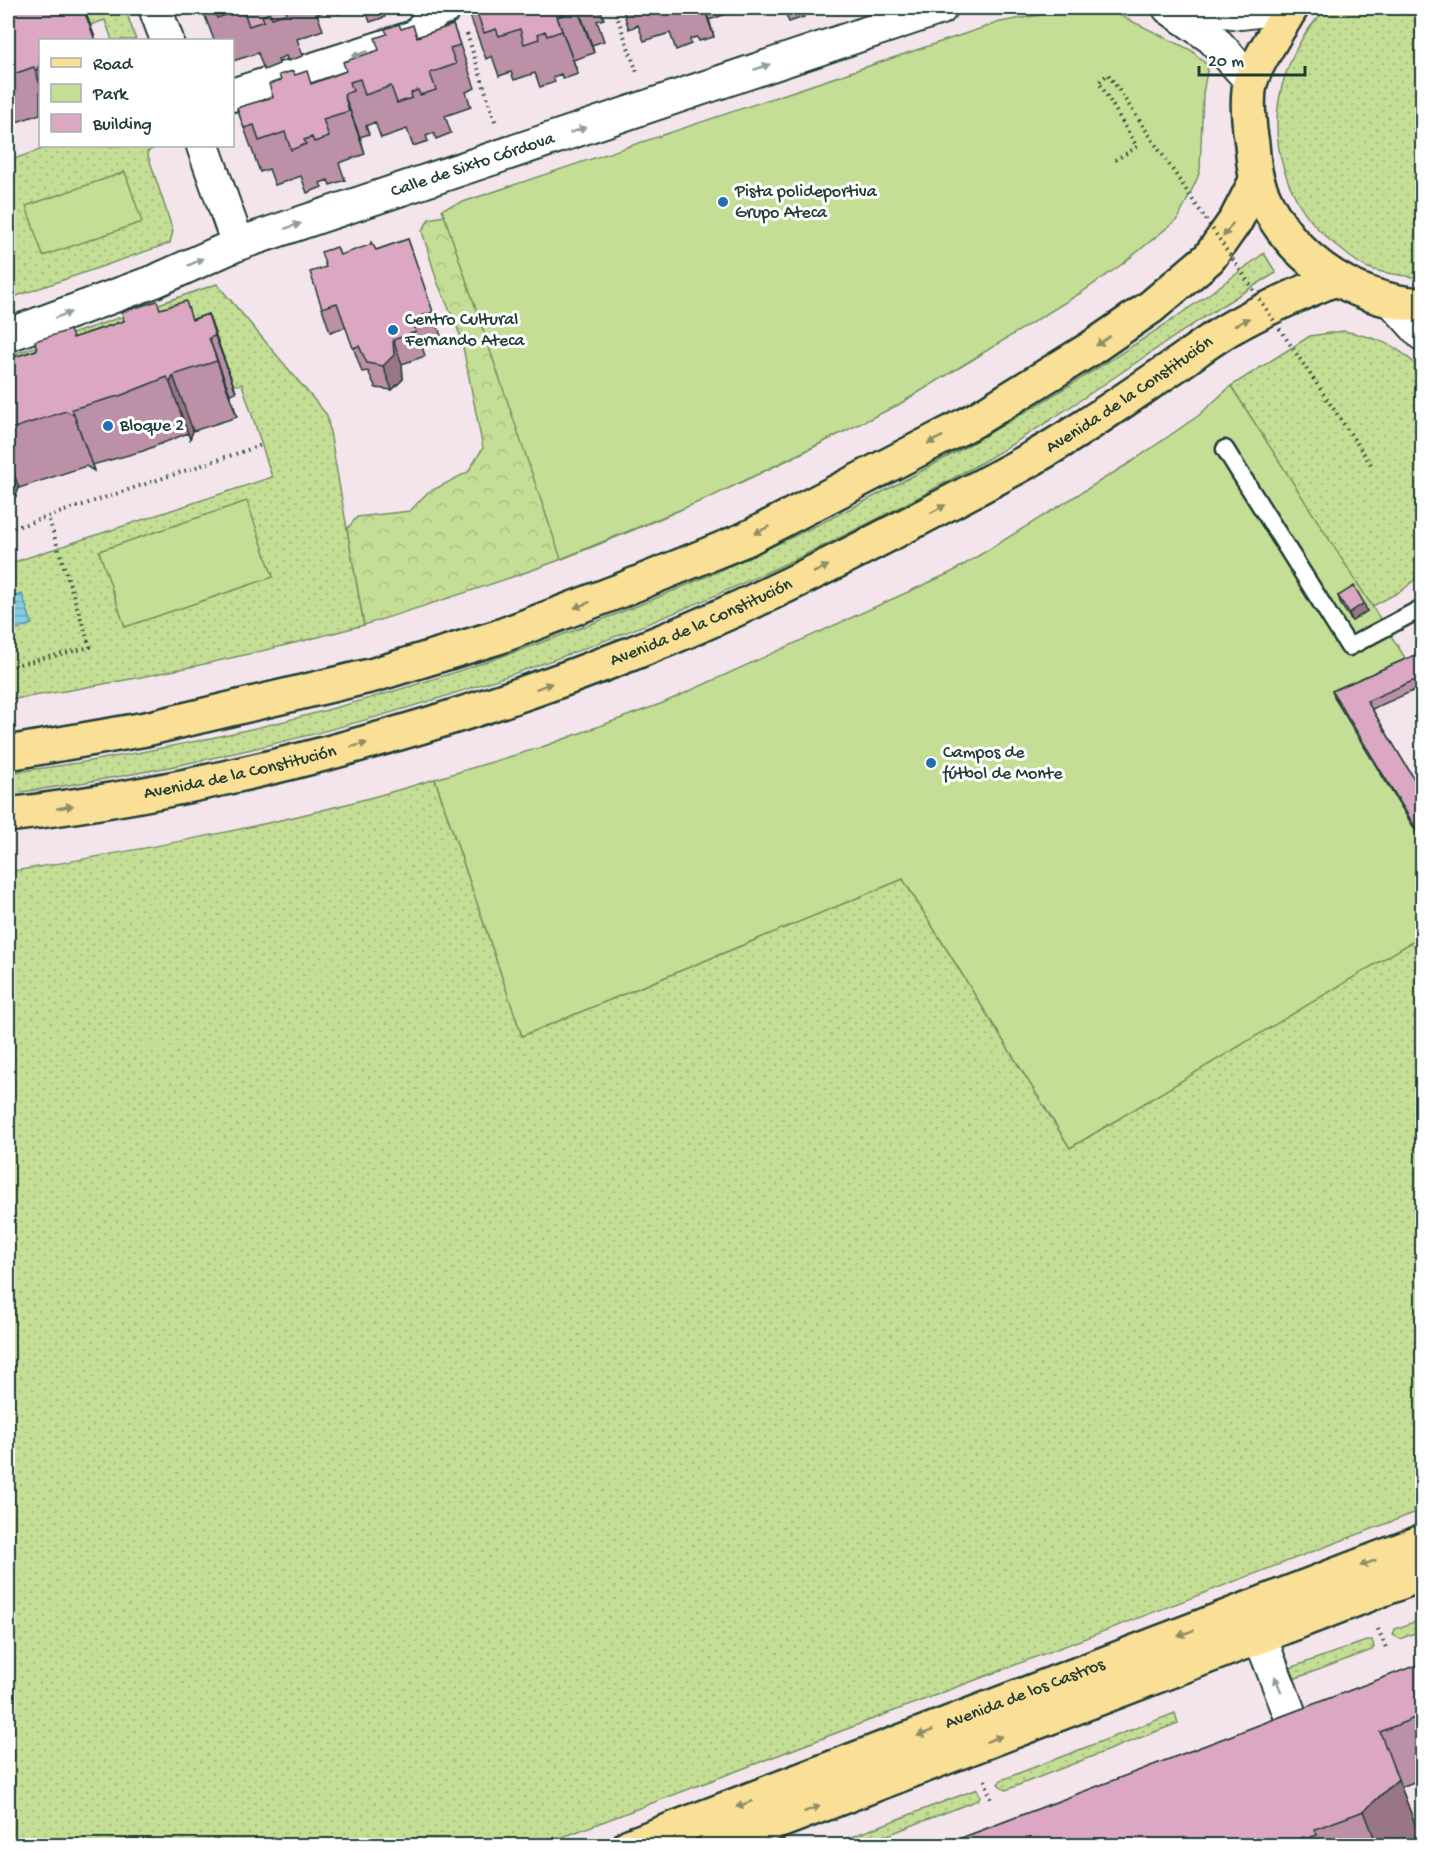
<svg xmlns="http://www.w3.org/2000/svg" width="1430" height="1853" viewBox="0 0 1430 1853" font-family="'Gochi Hand',sans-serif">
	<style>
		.grass { fill: url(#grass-dots); stroke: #728e64; stroke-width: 1.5 }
		.forest { fill: url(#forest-crowns); stroke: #728e64; stroke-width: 1.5 }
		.park { fill: #c5de95; stroke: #728e64; stroke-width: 1.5 }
		.water { fill: url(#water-rules); stroke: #5c949e; stroke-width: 1.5 }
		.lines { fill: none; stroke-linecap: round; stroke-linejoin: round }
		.service-casing { stroke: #1f3d34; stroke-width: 21 }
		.minor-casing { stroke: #1f3d34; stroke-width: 36 }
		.primary-casing { stroke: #1f3d34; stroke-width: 38 }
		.path { stroke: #1f3d34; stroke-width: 4; stroke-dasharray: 1.5 4.5; stroke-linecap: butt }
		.service { stroke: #fff; stroke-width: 16 }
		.minor { stroke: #fff; stroke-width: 32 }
		.primary { stroke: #fadf96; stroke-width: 33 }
		.path-bridge { stroke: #1f3d34; stroke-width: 4; stroke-dasharray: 1.5 4.5; stroke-linecap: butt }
		.wall { fill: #bc90a7; stroke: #1f3d34; stroke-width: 1.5 }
		.shaded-wall { fill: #997588; stroke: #1f3d34; stroke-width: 1.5 }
		.building { fill: #dba7c2; stroke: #1f3d34; stroke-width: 1.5 }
		.oneway { fill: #8f9e9a }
		.oneway2 { fill: #8c8e65 }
		.poi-dot { fill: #1f6fb2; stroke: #fff; stroke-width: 2 }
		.labels { text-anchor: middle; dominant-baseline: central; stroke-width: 6; stroke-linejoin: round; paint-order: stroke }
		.street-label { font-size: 18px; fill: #1f3d34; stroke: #fff }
		.poi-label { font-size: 18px; fill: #1f3d34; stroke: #fff; text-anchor: start }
	</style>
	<defs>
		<pattern id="grass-dots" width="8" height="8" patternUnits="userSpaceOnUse" patternTransform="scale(1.5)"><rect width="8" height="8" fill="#c5de95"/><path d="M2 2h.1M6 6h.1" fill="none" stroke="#a9bf81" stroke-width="1.8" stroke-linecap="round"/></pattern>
		<pattern id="forest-crowns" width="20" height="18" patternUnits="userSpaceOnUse" patternTransform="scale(1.5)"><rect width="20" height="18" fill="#c5de95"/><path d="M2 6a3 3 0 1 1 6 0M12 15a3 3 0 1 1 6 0" fill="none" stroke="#a9bf81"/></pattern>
		<pattern id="water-rules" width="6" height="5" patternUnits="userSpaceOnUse" patternTransform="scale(1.5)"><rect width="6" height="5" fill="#84cee4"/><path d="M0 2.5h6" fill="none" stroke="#6ba8ba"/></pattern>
	</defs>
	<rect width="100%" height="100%" fill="#f4e5ed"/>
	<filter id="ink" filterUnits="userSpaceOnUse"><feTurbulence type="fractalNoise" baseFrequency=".0167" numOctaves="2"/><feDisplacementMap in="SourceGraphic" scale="12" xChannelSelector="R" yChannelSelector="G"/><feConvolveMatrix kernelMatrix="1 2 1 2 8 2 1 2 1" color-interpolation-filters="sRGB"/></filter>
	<g filter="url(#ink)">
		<!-- grass -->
		<path class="grass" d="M8,8H125L136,40H112L105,20L64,34Z
			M1329,8H1422V278C1405,276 1385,274 1368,268C1358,264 1347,254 1338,247C1286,207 1264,139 1285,76C1293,52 1308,23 1329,8Z
			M51,146H158L147,152L173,231L170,243L8,299V161Z
			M1264,253L1276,273C1173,332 1080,406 977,465C678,634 349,748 8,794V773C360,728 700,603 1005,424C1095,371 1182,317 1264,253Z
			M217,284L327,415L364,625C246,657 128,682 8,700V564L272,477L242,384L8,422V356Z
			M1343,331C1373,336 1407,347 1422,375V573L1403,590L1371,607L1231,386L1310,336Z
			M435,779L522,1036L903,879L1070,1148L1422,935V1510L542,1845H8V872C151,848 296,822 435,779Z
			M1422,1619V1630L1400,1639L1393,1635L1395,1629Z
			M1369,1640H1372L1374,1647L1372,1650L1291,1680L1287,1669Z
			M1175,1713L1178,1723L1006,1790L998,1784L1001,1780Z
			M977,1789L980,1796L978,1800L862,1845H830Z"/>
		<!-- forest -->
		<path class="forest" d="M454,214L982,354C848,435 708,502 562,559C497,584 430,604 364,625L347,529L357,517L410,511L427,493L468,472L483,448L461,337L437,281L422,231L429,219Z"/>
		<!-- park -->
		<path class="park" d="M1078,8L1109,10L1191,50L1208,66L1203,93L1200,170L1197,179L1178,219L1121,265L1082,292L898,405L713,496L561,559L442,209L1000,22Z
			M125,172L142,222L43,256L26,206Z
			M1231,386L1411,667L1335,699L1422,841V936L1070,1148L903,879L522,1036L435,779L542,747L663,703L952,572L1131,462L1198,416Z
			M247,501L273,577L125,627L99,551Z"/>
		<!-- water -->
		<path class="water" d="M22,594L32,624L8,632V598Z"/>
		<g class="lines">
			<!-- service casing -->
			<g class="service-casing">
				<path id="service" d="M1225,449L1349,647L1422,608"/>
			</g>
			<!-- minor casing -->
			<g class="minor-casing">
				<g id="minor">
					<path d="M155,8L167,40"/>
					<path d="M1169,8L1212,38L1251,81"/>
					<path d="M1199,8L1241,13L1282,8"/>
					<path d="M232,95L417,36L436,10L445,8"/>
					<path d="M203,146L238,244"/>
					<path d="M1394,303L1422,334"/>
					<path id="s1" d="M8,335L155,281L238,244L941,8"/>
					<path d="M1260,1637L1296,1730"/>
				</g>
			</g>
			<!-- primary casing -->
			<g class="primary-casing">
				<g id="primary">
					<path d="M1291,8C1279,29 1259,57 1251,80C1246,96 1249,128 1252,144C1253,156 1254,169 1257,180C1281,252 1348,300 1422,305"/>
					<path d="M8,753L146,729L374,675L498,637L619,591L746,539L975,420L1090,349L1151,307L1209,258L1236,220L1257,179"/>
					<path id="s2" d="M8,815C222,789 438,730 638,651C769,599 893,533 1017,467C1072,437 1124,400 1176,365C1195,352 1215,336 1236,325C1268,307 1301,293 1335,279"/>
					<path id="s3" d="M629,1846L1422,1542"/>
					<path d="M715,1846L1422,1574"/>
				</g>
			</g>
			<!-- path -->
			<path class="path" d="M614,8L638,75
				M467,34L496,124
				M8,530L262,445
				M8,667L90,647L48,517
				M1378,1629L1387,1650
				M985,1780L992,1802"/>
			<!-- service -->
			<use href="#service" class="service"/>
			<!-- minor -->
			<use href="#minor" class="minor"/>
			<!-- primary -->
			<use href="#primary" class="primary"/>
			<!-- path-bridge -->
			<path class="path-bridge" d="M1115,160L1137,147L1099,82L1108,74L1372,466"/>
		</g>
		<!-- wall -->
		<path class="wall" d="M8,8H84L96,40H40V114L8,125Z
			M202,8H325L327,11L317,14L323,30L297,39L303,56L288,61L286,56L278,59L279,64L264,70L258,53L233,61L232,40H214Z
			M336,8H357L338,14Z
			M365,8H408V9L393,14L391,9L384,11L385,17L370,22Z
			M467,8H600L604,19L597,21L604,41L592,45L594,53L573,60L578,74L563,79L561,74L553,77L555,82L540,87L535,73L514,80L511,72L499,76L492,56L486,59Z
			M622,8H734L735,11L709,20L714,37L699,41L697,37L690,39L691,44L676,50L670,33L644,41L638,25L629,29Z
			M755,8H776L757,14Z
			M783,8H826L827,9L812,14L810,9L802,11L804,17L789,22Z
			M453,25L475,88L466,92L471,107L445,116L451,133L436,139L434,133L426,136L428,141L413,146L407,129L381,138L375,122L366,126L369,134L360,137L365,154L339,163L345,180L330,185L328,180L320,183L322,187L307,193L301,176L275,185L269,169L260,172L237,108L273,97L295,75L311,83L346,71L379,50L401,29L417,37Z
			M408,239L441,336L421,343L425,356L402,364L403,379L392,390L376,388L368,371L362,372L346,327L330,332L322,308L326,267L340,255L376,250Z
			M160,309L193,319L208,314L236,392L230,394L237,417L193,431L190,439L188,433L143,451L92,465L94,471L86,466L19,488L16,496L14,491L8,493V359Z
			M1338,596L1367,611L1352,621L1341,605Z
			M1422,652V687L1372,709L1422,792V841L1335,699L1332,691Z
			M1422,1663V1779L1401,1787L1419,1835L1407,1845H943Z"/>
		<!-- shaded-wall -->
		<path class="shaded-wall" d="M578,8L592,45L594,53L578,10Z
			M704,8L709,20L714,37Z
			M557,17L573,60L578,74L562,31Z
			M39,65L40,69V85L36,72Z
			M344,94L360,137L365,154Z
			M208,314L228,370L236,392L215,336Z
			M209,338L230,394L237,417L217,361Z
			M393,340L402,364L403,379L392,390L383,366Z
			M173,375L193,431L190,439L170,383Z
			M72,409L92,465L94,471L74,415Z
			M8,456L19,488L16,496L8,473Z
			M1364,603L1367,611L1352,621L1349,613Z
			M1398,1779L1419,1835L1407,1845H1377L1364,1811Z"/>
		<!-- building -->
		<path class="building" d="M8,8H83L95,40H40V65H39L36,72L34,67L8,76Z
			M213,8H285L287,13L272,18L270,13L262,16L264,21L249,26L243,9L217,18Z
			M467,8H578V10L557,17L562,31L547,36L545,31L538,34L539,39L524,44L520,29L499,36L496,29L484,33L477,13L470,15Z
			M399,24L401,29L413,25L417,37L453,25L460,45L450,48L456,64L430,73L436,90L420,95L418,90L411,93L412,98L397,103L391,86L365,95L360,79L350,82L353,91L344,94L349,111L323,119L329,137L314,142L312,137L304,140L306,144L291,150L285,132L259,141L254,125L244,128L237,108L273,97L269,84L281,80L279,75L293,71L295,75L307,71L311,84L346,71L343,62L379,50L375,38L387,34L385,29Z
			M408,239L433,312L412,319L416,332L393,340L394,355L383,366L367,363L359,346L353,348L337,303L322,308L310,272L326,267L321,252L337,247L340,255L370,245L371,242L376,250Z
			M157,301L160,309L186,301L192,320L208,314L215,336L209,338L217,361L173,375L170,383L167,377L122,395L72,409L74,415L66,411L8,430V359L37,350L35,341L70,330L73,338L124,321L122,312Z
			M1354,586L1364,603L1349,613L1338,596Z
			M1422,652V677L1367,701L1422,792V838L1332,691Z
			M1422,1663V1715L1380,1732L1398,1779L1364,1811L1315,1829L1317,1835L1305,1839L1304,1837L1282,1845H943Z"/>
		<!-- one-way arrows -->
		<defs><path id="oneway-solid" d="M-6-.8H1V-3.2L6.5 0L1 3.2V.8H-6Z" transform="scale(1.5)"/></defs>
		<g class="oneway">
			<use href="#oneway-solid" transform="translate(360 54) rotate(162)"/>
			<use href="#oneway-solid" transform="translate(762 67) rotate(-19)"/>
			<use href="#oneway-solid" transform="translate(578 130) rotate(-19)"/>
			<use href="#oneway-solid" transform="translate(293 226) rotate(-18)"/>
			<use href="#oneway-solid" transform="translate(196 262) rotate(-24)"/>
			<use href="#oneway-solid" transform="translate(63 315) rotate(-20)"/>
			<use href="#oneway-solid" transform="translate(1278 1684) rotate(-112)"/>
		</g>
		<g class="oneway2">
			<use href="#oneway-solid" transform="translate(1228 230) rotate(125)"/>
			<use href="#oneway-solid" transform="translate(1242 322) rotate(-27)"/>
			<use href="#oneway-solid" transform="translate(1103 341) rotate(145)"/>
			<use href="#oneway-solid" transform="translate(935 440) rotate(153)"/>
			<use href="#oneway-solid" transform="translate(938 509) rotate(-28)"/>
			<use href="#oneway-solid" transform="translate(762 530) rotate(153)"/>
			<use href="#oneway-solid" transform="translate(821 569) rotate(-26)"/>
			<use href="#oneway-solid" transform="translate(582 605) rotate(159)"/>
			<use href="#oneway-solid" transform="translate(544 686) rotate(-20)"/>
			<use href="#oneway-solid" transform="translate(359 745) rotate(-14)"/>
			<use href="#oneway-solid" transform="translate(65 807) rotate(-11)"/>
			<use href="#oneway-solid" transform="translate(1368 1563) rotate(159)"/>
			<use href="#oneway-solid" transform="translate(1186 1633) rotate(159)"/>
			<use href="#oneway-solid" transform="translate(925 1733) rotate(159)"/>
			<use href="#oneway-solid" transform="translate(994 1739) rotate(-21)"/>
			<use href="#oneway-solid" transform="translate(744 1804) rotate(159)"/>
			<use href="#oneway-solid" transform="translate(812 1809) rotate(-21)"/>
		</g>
	</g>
	<!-- markers -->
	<g class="poi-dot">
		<circle cx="723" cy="202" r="6"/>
		<circle cx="393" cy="330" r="6"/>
		<circle cx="108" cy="426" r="6"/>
		<circle cx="931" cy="763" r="6"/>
	</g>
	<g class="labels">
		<!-- street labels -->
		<g class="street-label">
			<text stroke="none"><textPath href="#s1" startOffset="495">Calle de Sixto Córdova</textPath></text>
			<text stroke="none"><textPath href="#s2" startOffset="1208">Avenida de la Constitución</textPath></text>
			<text stroke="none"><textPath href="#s2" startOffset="722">Avenida de la Constitución</textPath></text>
			<text stroke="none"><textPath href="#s2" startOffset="236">Avenida de la Constitución</textPath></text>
			<text stroke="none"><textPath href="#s3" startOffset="424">Avenida de los Castros</textPath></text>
		</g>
		<!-- poi labels -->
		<g class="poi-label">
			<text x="735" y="192">Pista polideportiva<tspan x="735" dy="21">Grupo Ateca</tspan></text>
			<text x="405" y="320">Centro Cultural<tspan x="405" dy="21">Fernando Ateca</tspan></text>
			<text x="120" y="426">Bloque 2</text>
			<text x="943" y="753">Campos de<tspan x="943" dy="21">fútbol de Monte</tspan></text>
		</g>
	</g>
	<!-- margin -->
	<rect width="1430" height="1853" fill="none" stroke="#fff" stroke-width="30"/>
	<rect x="15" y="15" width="1400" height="1823" fill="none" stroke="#1f3d34" stroke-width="2" filter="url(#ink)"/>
	<!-- legend -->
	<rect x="39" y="39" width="195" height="108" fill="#ffffff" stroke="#a5b1ae" stroke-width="1.5"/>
	<rect x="51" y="58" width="30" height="9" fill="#fadf96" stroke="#a5b1ae" stroke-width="1.5"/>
	<text x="93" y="69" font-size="18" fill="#1f3d34">Road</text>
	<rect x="51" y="84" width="30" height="18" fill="#c5de95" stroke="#a5b1ae" stroke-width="1.5"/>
	<text x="93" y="99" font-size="18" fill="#1f3d34">Park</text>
	<rect x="51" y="114" width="30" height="18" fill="#dba7c2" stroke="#a5b1ae" stroke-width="1.5"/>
	<text x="93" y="129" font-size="18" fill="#1f3d34">Building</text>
	<!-- scale -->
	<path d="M1199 66v9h106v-9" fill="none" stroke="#1f3d34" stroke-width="3"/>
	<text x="1208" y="66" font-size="18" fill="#1f3d34" stroke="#ffffff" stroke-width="4.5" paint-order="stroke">20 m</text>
</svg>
